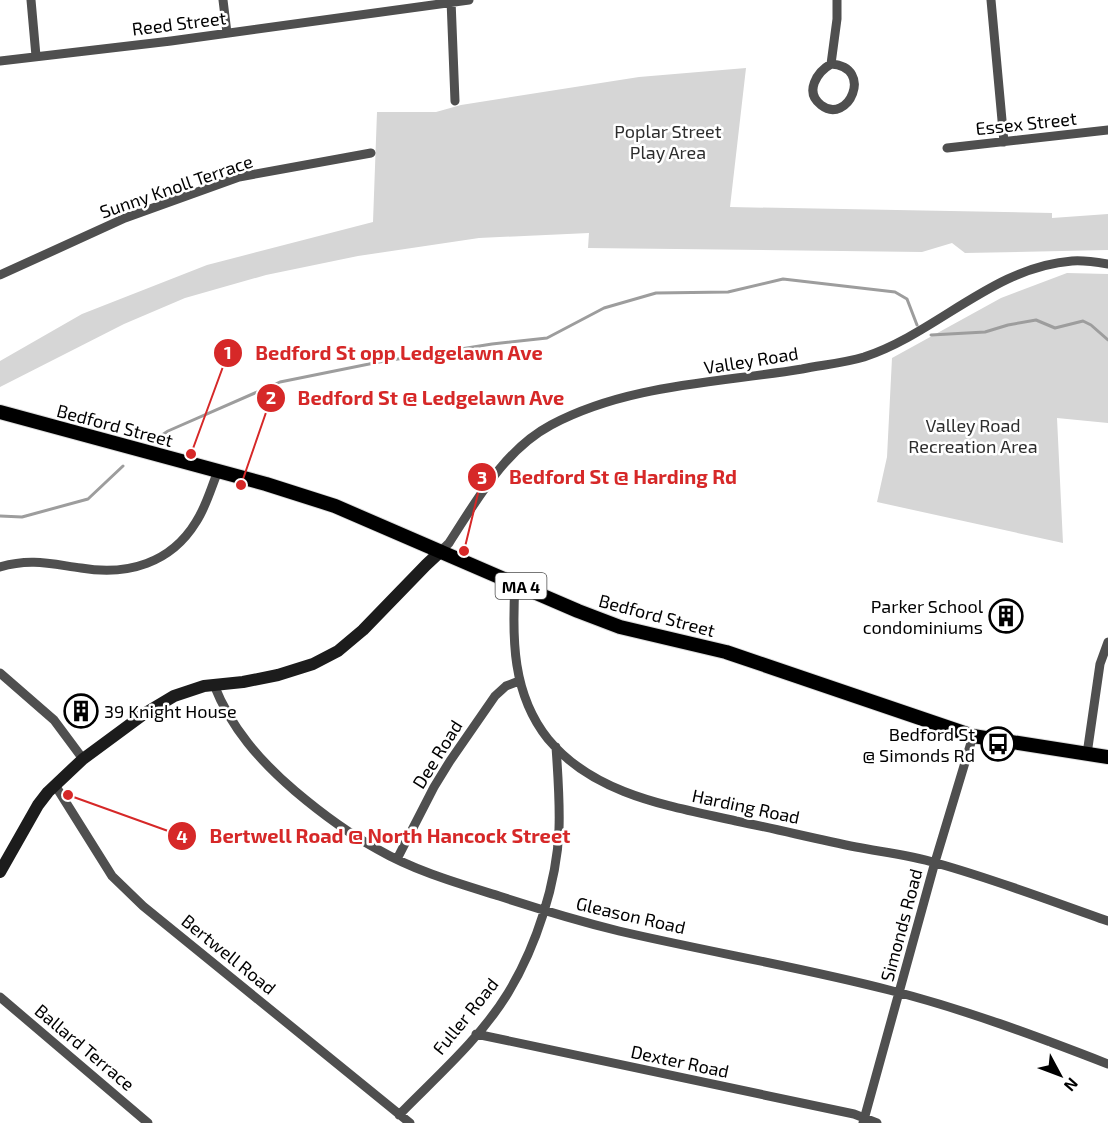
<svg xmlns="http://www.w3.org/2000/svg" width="1108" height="1123" viewBox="0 0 1108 1123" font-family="'Exo 2',sans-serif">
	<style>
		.green { fill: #d6d6d6 }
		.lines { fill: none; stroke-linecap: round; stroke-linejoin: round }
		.stream { stroke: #9d9d9d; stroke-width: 3 }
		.primary-casing { stroke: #dbdbdb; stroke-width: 16 }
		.street { stroke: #4f4f4f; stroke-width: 9 }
		.secondary { stroke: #1c1c1c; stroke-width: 12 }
		.primary { stroke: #000; stroke-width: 14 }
		.labels { text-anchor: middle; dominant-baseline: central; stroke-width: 5; stroke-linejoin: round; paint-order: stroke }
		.shield { fill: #fff; stroke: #4c4c4c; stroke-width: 1.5 }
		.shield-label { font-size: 16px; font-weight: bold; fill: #000 }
		.street-label { font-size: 18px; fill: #000; stroke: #fff }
		.park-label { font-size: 18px; fill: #2d2d2d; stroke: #fff }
		.poi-label { font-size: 18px; fill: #000; stroke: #fff; text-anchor: end }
		.leader { fill: none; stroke: #d62828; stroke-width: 2 }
		.callout-dot { fill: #d62828; stroke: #fff; stroke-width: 2 }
		.mark-label { font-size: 18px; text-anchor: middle; font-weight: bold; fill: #fff }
		.callout-label { font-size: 20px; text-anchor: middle; font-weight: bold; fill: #d62828; stroke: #fff; stroke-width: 5; stroke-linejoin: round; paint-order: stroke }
	</style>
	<rect width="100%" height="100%" fill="#fff"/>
	<!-- green -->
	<path class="green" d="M746,68L730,207L1052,213V218L1108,214V250L965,253L952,243L922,252L588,248L589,233L479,238L358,256L266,275L185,298L124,324L0,387V361L82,314L207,265L373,222L377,112H436L461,105L639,77Z
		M1067,273L1108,274V423L1057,418L1063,543L877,502L887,457L892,358L1001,298Z"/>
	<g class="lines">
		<!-- stream -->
		<path class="stream" d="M931,335L985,332L1008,325L1036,320L1055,328L1083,321L1091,325L1108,340
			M159,437L168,431L280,382L379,362L492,344L547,338L604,308L656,293L728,292L783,279L895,292L907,299L917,325
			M0,516L22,517L88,499L123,466"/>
		<!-- primary casing -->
		<g class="primary-casing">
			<path id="primary" d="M0,412L266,484L335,506L578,611L620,627L726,652L973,736L1108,757"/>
		</g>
		<!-- street -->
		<path class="street" d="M31,0L36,56
			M223,0L227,33
			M451,0L455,101
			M991,0L1004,142
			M0,61L171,41L469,0
			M831,64C875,67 848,126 821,105C804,92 817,72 831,64Z
			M831,64L837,19V0
			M947,148L1108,130
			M0,275L125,218L239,177L371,153
			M441,551L449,543C477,500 504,450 551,425C628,384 718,383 802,369C822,365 844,363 864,357C937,333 993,267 1072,261C1083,260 1096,262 1108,264
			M0,567C30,558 51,564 81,568C128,576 171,563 196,522C206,507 211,488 218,471
			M515,584C512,638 512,694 548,739C594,795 670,806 736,821C776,829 816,839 856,847C882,852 910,855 936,863C994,879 1051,901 1108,921
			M0,673L54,720L83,759
			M214,685C231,728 260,761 295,791C321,813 348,833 377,849C415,871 457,883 499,896C539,909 579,921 619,931C709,952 800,967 889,990C964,1009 1036,1036 1108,1064
			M1087,754L1100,664L1108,642
			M55,785L112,876L143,906L410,1123
			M397,859L434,787L450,761L495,696L506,686L519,681
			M0,997L148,1123
			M476,1034L854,1114L877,1123
			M399,1115C436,1077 480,1039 508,993C536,947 557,883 559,829C560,802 558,775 556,747
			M863,1123L935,862L973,736"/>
		<!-- secondary -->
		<path class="secondary" d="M0,872L38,805L48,792L83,759L144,714L174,696L204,686L243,682L278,675L313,664L338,651L363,630L426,565L441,551"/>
		<!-- primary -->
		<use href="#primary" class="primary"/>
	</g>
	<!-- icons -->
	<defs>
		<g id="building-ring" transform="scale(1.725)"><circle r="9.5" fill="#fff" stroke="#000" stroke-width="1.5"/><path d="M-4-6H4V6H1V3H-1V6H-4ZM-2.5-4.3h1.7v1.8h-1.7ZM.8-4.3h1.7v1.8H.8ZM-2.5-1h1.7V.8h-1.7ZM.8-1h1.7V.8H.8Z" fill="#000"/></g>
		<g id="bus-ring" transform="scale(1.725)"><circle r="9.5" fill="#fff" stroke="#000" stroke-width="1.5"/><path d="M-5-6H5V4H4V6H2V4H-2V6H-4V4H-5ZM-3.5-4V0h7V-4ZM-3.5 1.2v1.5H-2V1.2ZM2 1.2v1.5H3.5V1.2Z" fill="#000"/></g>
	</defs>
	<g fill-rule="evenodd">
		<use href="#building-ring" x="1006" y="616"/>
		<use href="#building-ring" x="81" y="711"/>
		<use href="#bus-ring" x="998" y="744"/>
	</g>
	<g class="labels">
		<!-- shield labels -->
		<rect class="shield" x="495.5" y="573" width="51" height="26" rx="4.5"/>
		<g class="shield-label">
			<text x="521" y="586">MA 4</text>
		</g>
		<!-- street labels -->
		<g class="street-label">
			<text transform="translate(179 23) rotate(-7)">Reed Street</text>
			<text transform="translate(1026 123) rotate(-6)">Essex Street</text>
			<text transform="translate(176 186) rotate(-19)">Sunny Knoll Terrace</text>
			<text transform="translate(751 360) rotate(-9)">Valley Road</text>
			<text transform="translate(115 425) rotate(15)">Bedford Street</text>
			<text transform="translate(657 615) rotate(15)">Bedford Street</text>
			<text transform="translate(437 754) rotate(-58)">Dee Road</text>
			<text transform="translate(746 806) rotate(12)">Harding Road</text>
			<text transform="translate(631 915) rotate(13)">Gleason Road</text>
			<text transform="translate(901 925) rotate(-75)">Simonds Road</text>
			<text transform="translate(229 954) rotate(39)">Bertwell Road</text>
			<text transform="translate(465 1016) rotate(-51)">Fuller Road</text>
			<text transform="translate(85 1047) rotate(40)">Ballard Terrace</text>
			<text transform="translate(680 1061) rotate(12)">Dexter Road</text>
		</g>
		<!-- park labels -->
		<g class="park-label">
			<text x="668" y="131">Poplar Street<tspan x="668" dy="21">Play Area</tspan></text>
			<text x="973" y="425">Valley Road<tspan x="973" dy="21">Recreation Area</tspan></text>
		</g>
		<!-- poi labels -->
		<g class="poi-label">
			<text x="983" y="606">Parker School<tspan x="983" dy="21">condominiums</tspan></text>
			<text x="104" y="711" text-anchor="start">39 Knight House</text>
			<text x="975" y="734">Bedford St<tspan x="975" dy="21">@ Simonds Rd</tspan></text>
		</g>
	</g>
	<!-- callouts -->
	<path class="leader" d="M191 454L228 353M241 485L271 398M464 551L482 477M68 795L182 836"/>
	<g class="callout-dot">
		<circle cx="191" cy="454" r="6"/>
		<circle cx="241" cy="485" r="6"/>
		<circle cx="464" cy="551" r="6"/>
		<circle cx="68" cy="795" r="6"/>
		<circle cx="228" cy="353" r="15"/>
		<circle cx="271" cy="398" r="15"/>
		<circle cx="482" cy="477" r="15"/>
		<circle cx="182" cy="836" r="15"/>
	</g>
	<g class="mark-label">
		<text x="228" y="359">1</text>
		<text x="271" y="404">2</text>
		<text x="482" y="484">3</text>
		<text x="182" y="843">4</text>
	</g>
	<g class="callout-label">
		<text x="399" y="360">Bedford St opp Ledgelawn Ave</text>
		<text x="431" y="405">Bedford St @ Ledgelawn Ave</text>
		<text x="623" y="484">Bedford St @ Harding Rd</text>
		<text x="390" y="843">Bertwell Road @ North Hancock Street</text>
	</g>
	<!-- north arrow -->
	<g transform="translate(1060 1075) rotate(131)" stroke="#ffffff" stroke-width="4.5" paint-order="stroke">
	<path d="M0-4.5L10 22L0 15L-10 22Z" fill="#000000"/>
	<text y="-9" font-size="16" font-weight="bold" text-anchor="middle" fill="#000000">N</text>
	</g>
</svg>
